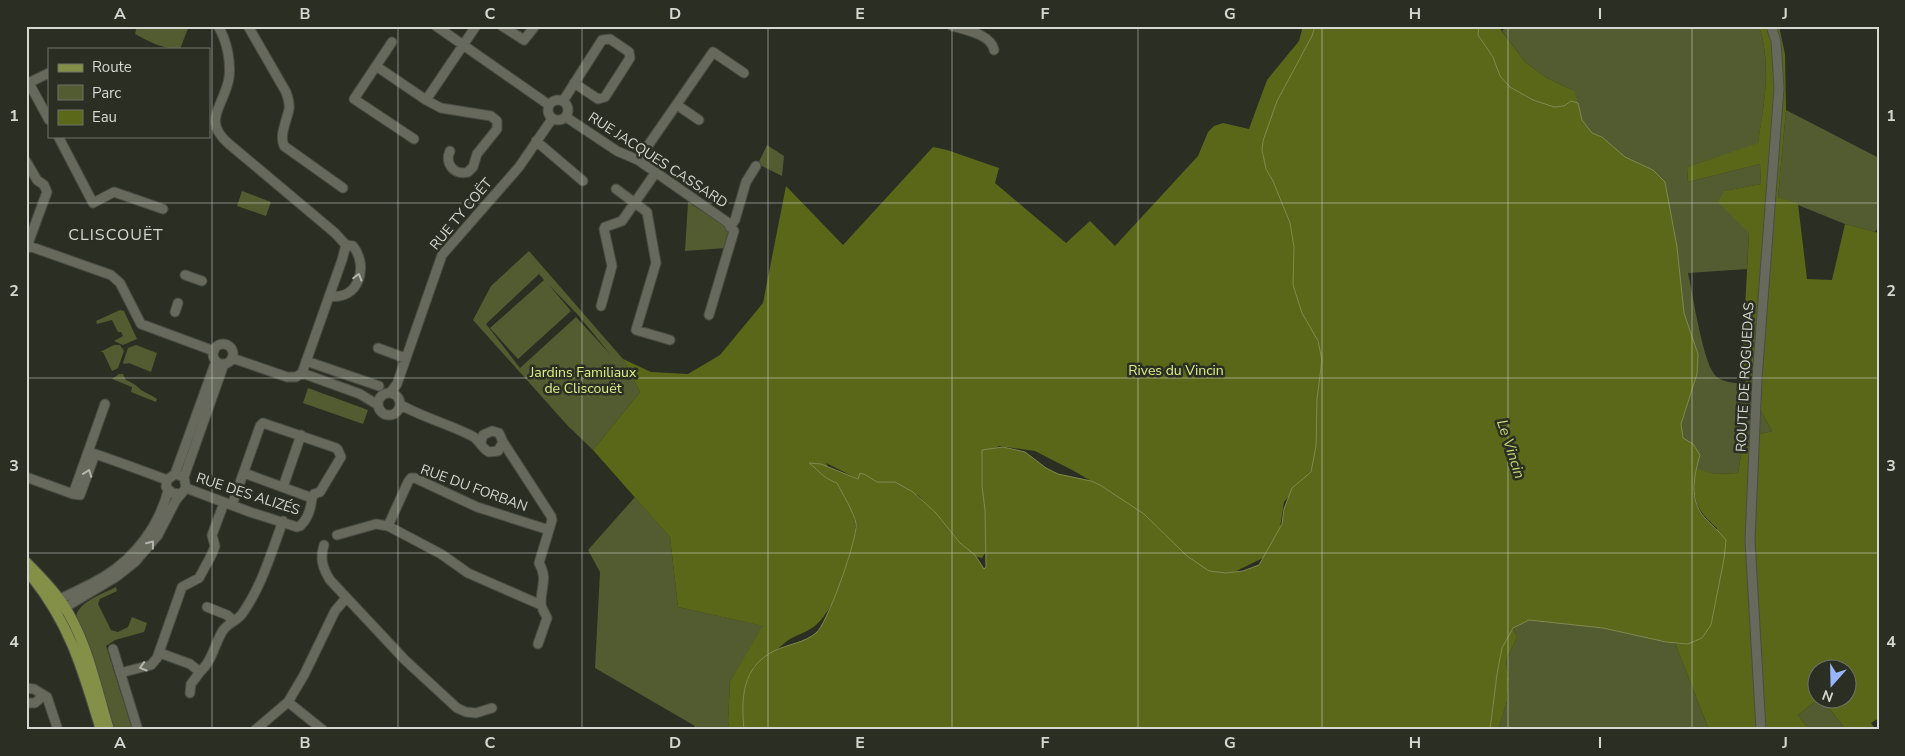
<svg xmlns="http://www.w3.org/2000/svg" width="1905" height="756" viewBox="0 0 1905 756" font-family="'Nunito Sans',sans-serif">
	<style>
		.green { fill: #535b30; fill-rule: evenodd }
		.forest { fill: #5b6718 }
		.water { fill: #5c6819; stroke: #808950 }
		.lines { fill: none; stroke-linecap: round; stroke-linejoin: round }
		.minor-casing { stroke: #4a4c43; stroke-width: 11 }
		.major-casing { stroke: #4a4c43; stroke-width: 12 }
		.minor { stroke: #66695c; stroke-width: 9 }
		.major { stroke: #849048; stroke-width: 10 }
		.oneway { stroke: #b4b6ad }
		.grid { fill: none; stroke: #d5d7d0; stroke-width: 1; stroke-opacity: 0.55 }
		.labels { text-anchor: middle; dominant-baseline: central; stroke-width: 5; stroke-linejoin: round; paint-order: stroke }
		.street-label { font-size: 14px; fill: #d5d7d0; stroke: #2b2e23 }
		.park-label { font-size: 14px; fill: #dcf087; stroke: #2b2e23 }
		.water-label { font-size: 15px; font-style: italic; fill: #c6d971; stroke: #2b2e23 }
		.quarter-label { font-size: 16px; letter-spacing: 1px; fill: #d5d7d0; stroke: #2b2e23 }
		.neatline { fill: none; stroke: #d5d7d0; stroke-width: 2 }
		.grid-label { font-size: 16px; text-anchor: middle; font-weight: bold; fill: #d5d7d0 }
	</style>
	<rect width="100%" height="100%" fill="#2b2e23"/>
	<!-- green -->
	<path class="green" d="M137,26H189L180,49C162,49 150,42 135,34Z
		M1508,26H1759C1772,66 1764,103 1758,144L1687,167L1688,182L1760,164L1761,184L1725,191L1749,233L1747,269L1688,273C1693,295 1702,357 1714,374C1721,383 1735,383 1746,384L1772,431L1744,438L1738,473L1716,474L1695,470L1688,644L1675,643L1709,730H1498L1507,701L1509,679L1506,661L1517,637L1513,628L1490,730H1268L1493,57L1574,91L1547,78L1525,62L1502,31Z
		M1786,110L1879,158V226L1875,232L1845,224L1778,197Z
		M767,145L784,156L782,176L758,164Z
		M242,191L271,202L266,216L237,206Z
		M688,202L729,228L726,248L685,251Z
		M529,251L623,359L640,392L593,450L567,425L473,320L491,286ZM539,274L544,280L490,328L518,359L571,311L548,284L578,315L611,355L576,317L520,368L486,324Z
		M120,310L124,311L137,339L123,345L114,341L123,336L121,332H118L112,320L97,324L96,321Z
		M114,345H120L124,351L118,368L112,371L103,352H100Z
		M136,345L157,353L151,372L129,363L125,364L123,363L128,348Z
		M119,374H123L126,380C133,383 136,385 141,390C147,394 152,395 157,399L156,402L131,392L132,387L112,379Z
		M308,388L368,410L363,424L303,403Z
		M635,497L670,537L678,607L764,626L730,681L728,722L730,730H690L695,726L595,668L600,572L588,550Z
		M116,587L117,591L100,599L98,604L111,630L118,632L128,627L132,617L147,623L144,632L115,640L106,646L132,728L136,730H113L76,619C76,602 103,594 116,587Z
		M1818,699H1822L1846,730H1809L1798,715Z"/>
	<!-- forest -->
	<path class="forest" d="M1303,26H1313L1315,37L1298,226L1301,281L1300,306L1311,321L1324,362L1314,468L1284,502L1280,528L1265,557L1222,578L1204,575L1151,521L1110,492L1074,471L1035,451L999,446L992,450L994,538L982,558L970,555L948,528L918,495L862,481L826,463C835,482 852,499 855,521C858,546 836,608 817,624C810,631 799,634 790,639C780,645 771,657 762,666H754L743,699L746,730H730L728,722L730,681L763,626L678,607L670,537L593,450L640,392L623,359L651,372L688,374L720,355L763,303L786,186L843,245L933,147L947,150L999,168L995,183L1066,243L1090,221L1115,246L1198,156L1208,132L1214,126L1223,123L1249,129L1267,80L1299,41Z
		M1479,26H1498L1525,62L1547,78L1574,91L1578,103L1571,101L1564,106L1554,107L1533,100L1510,87L1500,76L1493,57L1478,35Z
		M1759,26H1779L1785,54L1786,110L1778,197L1798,204L1807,279L1832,280L1845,224L1879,233V718L1871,723L1876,730H1846L1822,699L1848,698V668H1818V699L1798,715L1809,730H1709L1675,643L1688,644L1717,528C1695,510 1692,497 1696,469L1716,474L1738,473L1744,438L1772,431L1746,384L1742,365L1749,233L1718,202L1724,191L1761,184L1760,164L1688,182L1687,167L1758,143C1764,103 1772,66 1759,26Z
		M1513,628L1517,637L1506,661L1509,679L1507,701L1498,730H1490L1497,674L1502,648Z"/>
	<!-- water -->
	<path class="water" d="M1315,26H1479L1478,35L1493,57L1500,76L1510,87L1533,100L1554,107L1564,106L1571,101L1578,103L1582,120L1592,133L1602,137L1625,157L1653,170L1665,182L1677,247L1684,313L1698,354L1697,374L1681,424L1683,438L1693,444L1700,455C1694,475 1689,500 1704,517C1711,525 1719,531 1726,540L1724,559L1711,625L1702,638L1688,644L1666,642L1603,628L1529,620L1513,628L1502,648L1497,674L1490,730H744C741,698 742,667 774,651C788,644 804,643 816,633C827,625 858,538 856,524C855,514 842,493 837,483C821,477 821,472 809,463L821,464L858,479L860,473L866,475L877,482H895L913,492L936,513L960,543L975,555L984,569L986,567L985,510L982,486V450L1003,447L1025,452L1046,468L1058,474L1091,481L1100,485L1144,514L1187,556L1209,571L1226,573L1243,571L1259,565L1282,524L1284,509L1292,488L1311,472L1316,446L1317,399L1322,360L1318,341L1302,313L1293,285L1294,247L1290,223L1273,181L1266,169L1262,150L1263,141L1277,101L1312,36Z"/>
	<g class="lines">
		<!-- minor casing -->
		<g class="minor-casing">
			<path id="minor" d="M218,26C227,41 231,61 229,78C224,107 201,120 229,144L335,233L346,245L342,260L302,373
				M248,26L286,92C288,98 290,103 289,109C287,120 279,135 284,146L343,188
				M436,26L549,105
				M502,26L524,40L535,26
				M952,26C965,30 991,34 994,50
				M376,66L392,42
				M29,83L49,120
				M26,84L49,73
				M548 110a10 10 0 1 1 20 0a10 10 0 1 1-20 0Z
				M563,101L602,40L610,39L629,52L630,58L605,97L598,99L574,83
				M677,105L699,120
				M566,117L617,151L638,160L727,222L734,231L709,315
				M58,136L93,203L114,192L163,209
				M414,139L354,99L376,66L426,100
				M536,141L583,181
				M450,151C444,164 455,176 468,172L473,167L477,154L497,129V121L491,116L441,108L426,100L476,26
				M638,160L713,52L744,73
				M26,161L37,180L44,185L47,192L26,249
				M616,189L647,212L656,263L636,330L670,340
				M730,227L735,220L746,182L756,166
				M26,245L111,275L120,283L141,324L214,351
				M185,275L202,281
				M329,296C359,301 369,266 353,246L346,245
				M601,306L612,266L604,229L605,227L622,221L656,172
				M175,312L178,303
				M213 354a10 10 0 1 1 20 0a10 10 0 1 1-20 0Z
				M378,348L405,358
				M232,358L287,377H296L302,373
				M306,361L379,386
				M302,373L360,394L378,405
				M378 404a11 11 0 1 1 22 0a11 11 0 1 1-22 0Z
				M390,393L397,384L442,255L519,167L552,119
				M401,405C424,418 449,424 472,436C480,440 481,448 489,452L498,451L503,442L499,433L492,431L483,435L481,442
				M503,442L551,516L552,520L539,563C548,579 541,586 541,603C541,608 545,613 547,618L538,644
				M88,452L105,404
				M95,454L80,495L73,494L88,452L95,454C119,462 143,471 167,480
				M175,474L216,361
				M26,477L73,494
				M184,477L224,364
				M283,487L301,435
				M186,488L250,512L297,527L300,526C308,519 311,508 312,498
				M232,505L260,426L263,423L336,448L338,450L341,457L320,492L314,494L312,498L244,473
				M388,526L408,482L411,478H415L477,507L549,530
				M337,535L376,524L388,526L441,554L468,573L541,605
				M324,545C320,558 322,567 330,580L405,660L457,708L466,712L476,713L492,708
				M54,602C71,593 89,586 105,576C136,557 159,525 168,491
				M207,607L227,615L234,621
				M59,611L116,577L135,562L158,535L176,500L186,488L184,477L175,474L167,480L166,487L172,493L180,494
				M113,649L138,730
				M160,653L190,664L200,672C212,661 214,646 222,632C226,624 237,621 242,614C262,586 271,553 283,521
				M120,673L151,665L157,658L182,587L199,578L212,554L215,546L212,535L224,503
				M26,688L34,689L47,697L57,727L55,730
				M190,693L191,684L200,672
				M288,702L323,730
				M26,703H35L44,695
				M255,730L288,702L304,675L335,611L346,598
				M1761,730L1750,540L1757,379L1779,88L1776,41L1771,26"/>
		</g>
		<!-- major casing -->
		<g class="major-casing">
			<path id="major" d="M26,562C39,575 52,588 62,603C87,639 96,688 109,730
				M32,577C71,626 83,671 101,730"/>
		</g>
		<!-- minor -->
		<use href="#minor" class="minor"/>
		<!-- major -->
		<use href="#major" class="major"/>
	</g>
	<!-- one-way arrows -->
	<defs><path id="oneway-chevron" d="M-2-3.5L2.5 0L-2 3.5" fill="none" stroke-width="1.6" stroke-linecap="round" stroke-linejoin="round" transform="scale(1.25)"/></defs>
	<g class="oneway">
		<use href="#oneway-chevron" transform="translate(358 277) rotate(-74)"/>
		<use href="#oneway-chevron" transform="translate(88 473) rotate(-70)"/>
		<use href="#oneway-chevron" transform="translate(151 544) rotate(-51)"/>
		<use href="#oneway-chevron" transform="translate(143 667) rotate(163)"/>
	</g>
	<!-- grid -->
	<path class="grid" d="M212,26V730M398,26V730M582,26V730M768,26V730M952,26V730M1138,26V730M1322,26V730M1508,26V730M1692,26V730M26,203H1879M26,378H1879M26,553H1879"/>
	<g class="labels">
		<!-- street labels -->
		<g class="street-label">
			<text transform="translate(658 160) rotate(33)">RUE JACQUES CASSARD</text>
			<text transform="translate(461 214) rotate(-50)">RUE TY COËT</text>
			<text transform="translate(1745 377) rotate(-87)">ROUTE DE ROGUEDAS</text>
			<text transform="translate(474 488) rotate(20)">RUE DU FORBAN</text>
			<text transform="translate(248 494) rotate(18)">RUE DES ALIZÉS</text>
		</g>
		<!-- park labels -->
		<g class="park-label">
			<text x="1176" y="370">Rives du Vincin</text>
			<text x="583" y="372">Jardins Familiaux<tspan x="583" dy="16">de Cliscouët</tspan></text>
		</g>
		<!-- water labels -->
		<g class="water-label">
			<text transform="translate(1511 449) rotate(72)">Le Vincin</text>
		</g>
		<!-- quarter labels -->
		<g class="quarter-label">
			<text x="116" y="235">CLISCOUËT</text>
		</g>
	</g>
	<!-- border -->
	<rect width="1905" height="756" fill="none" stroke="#2b2e23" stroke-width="55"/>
	<!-- legend -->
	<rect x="48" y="48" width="162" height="90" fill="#2b2e23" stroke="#6f7268"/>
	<rect x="58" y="64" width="25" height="8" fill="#849048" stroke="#6f7268"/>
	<text x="92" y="72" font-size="15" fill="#d5d7d0">Route</text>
	<rect x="58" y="85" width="25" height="15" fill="#535b30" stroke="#6f7268"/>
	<text x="92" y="98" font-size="15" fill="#d5d7d0">Parc</text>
	<rect x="58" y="110" width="25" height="15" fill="#5c6819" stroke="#6f7268"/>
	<text x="92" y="122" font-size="15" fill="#d5d7d0">Eau</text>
	<!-- north arrow -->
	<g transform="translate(1832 684) rotate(200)"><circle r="24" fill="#2b2e23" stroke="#6f7268"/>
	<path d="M0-4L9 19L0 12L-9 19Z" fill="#99b5fd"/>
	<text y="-8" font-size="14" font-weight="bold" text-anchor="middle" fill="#d5d7d0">N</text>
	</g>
	<rect x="28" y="28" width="1850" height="700" class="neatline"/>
	<g class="grid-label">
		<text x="120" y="19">A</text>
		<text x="305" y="19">B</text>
		<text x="490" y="19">C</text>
		<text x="675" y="19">D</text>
		<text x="860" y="19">E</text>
		<text x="1045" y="19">F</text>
		<text x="1230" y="19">G</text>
		<text x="1415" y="19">H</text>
		<text x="1600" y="19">I</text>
		<text x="1785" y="19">J</text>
		<text x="14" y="121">1</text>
		<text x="1891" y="121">1</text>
		<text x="14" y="296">2</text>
		<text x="1891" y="296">2</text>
		<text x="14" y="471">3</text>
		<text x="1891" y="471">3</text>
		<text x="14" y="647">4</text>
		<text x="1891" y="647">4</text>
		<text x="120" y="748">A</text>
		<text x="305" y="748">B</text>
		<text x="490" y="748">C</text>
		<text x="675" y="748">D</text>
		<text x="860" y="748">E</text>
		<text x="1045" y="748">F</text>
		<text x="1230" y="748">G</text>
		<text x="1415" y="748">H</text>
		<text x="1600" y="748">I</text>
		<text x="1785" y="748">J</text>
	</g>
</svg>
